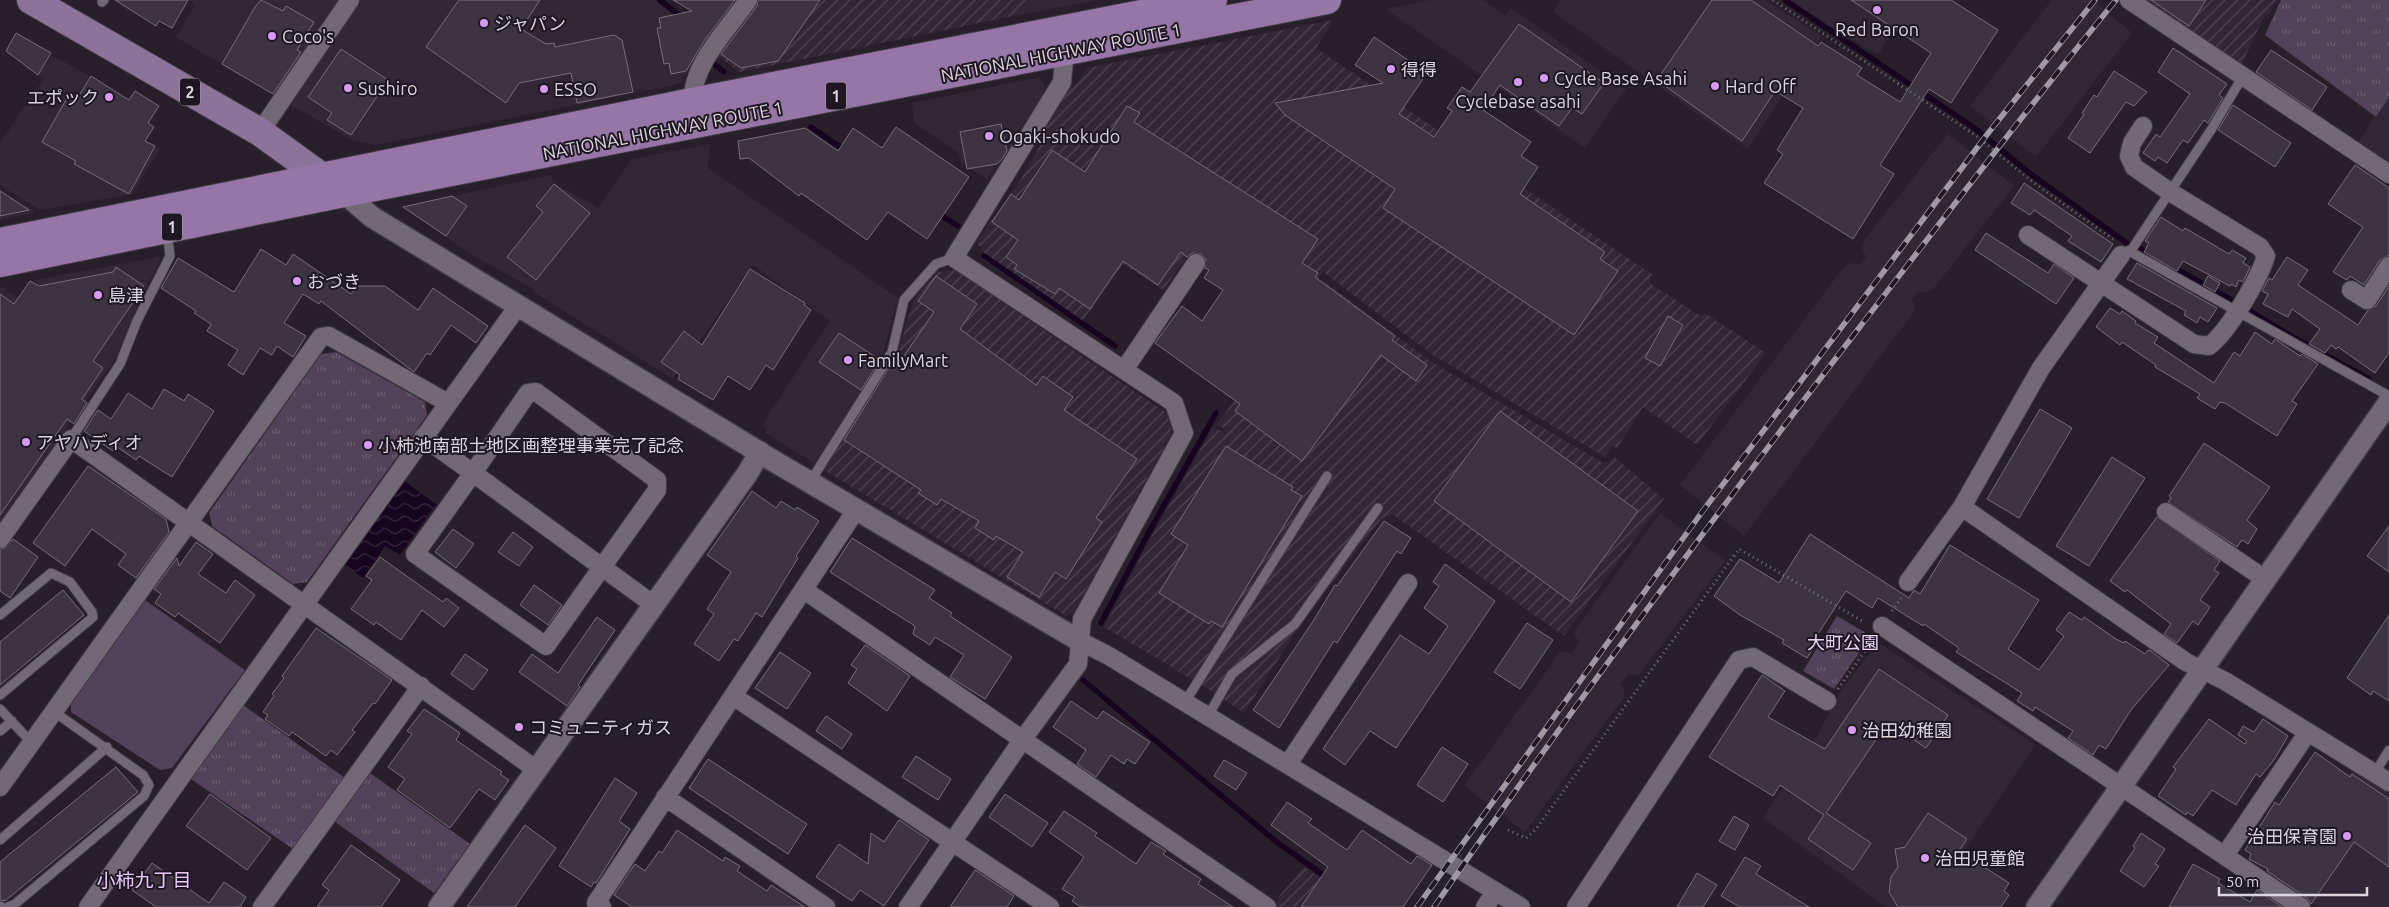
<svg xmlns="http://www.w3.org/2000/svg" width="2389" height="907" viewBox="0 0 2389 907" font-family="Ubuntu,'Noto Sans JP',sans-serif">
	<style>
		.built { fill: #322737 }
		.industrial { fill: url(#industrial-furrows) }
		.grass { fill: url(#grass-tufts) }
		.garden { fill: #53435a }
		.water { fill: url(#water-waves) }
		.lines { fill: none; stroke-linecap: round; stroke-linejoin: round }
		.stream { stroke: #170420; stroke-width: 5.5 }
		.building { fill: #3c3440; stroke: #776e7c }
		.service-casing { stroke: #413a43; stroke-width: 11 }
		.minor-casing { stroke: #413a43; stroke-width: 20 }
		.tertiary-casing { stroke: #413a43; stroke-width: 24 }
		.primary-casing { stroke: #413a43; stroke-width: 30 }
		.trunk-casing { stroke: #413a43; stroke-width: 30 }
		.path { stroke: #767079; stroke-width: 3; stroke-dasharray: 1 4; stroke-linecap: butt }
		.service { stroke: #726977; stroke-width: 9 }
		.minor { stroke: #726977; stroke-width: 18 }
		.tertiary { stroke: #726977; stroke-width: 21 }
		.primary { stroke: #8c739a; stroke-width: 28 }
		.trunk { stroke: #9576a6; stroke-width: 28 }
		.rail-casing { stroke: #9f99a2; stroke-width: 5.5 }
		.rail { stroke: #1e1621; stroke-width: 4; stroke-dasharray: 11; stroke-linecap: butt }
		.poi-dot { fill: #d99af7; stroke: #1e1621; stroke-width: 2 }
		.labels { text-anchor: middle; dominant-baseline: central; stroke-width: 4; stroke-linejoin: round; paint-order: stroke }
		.shield { fill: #1e1621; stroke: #a29ca5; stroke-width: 1 }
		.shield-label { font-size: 16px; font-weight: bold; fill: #dbd6dd }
		.poi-label { font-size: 18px; fill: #dbd6dd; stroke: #1e1621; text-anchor: start }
		.street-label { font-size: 18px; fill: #dbd6dd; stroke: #1e1621 }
		.park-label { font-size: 18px; fill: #eed6fa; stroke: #1e1621 }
		.neighbourhood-label { font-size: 19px; fill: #ebc8fd; stroke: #1e1621 }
	</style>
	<defs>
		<pattern id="industrial-furrows" width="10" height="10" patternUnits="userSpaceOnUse" patternTransform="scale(1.25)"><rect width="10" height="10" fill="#322737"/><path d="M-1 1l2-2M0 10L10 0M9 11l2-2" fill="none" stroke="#4f4654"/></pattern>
		<pattern id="grass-tufts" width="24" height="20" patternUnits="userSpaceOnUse" patternTransform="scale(1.25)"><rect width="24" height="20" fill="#53435a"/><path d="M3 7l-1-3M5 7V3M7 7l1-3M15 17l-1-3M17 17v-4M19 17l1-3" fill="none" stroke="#6b5d71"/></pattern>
		<pattern id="water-waves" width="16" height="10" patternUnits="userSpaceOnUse" patternTransform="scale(1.25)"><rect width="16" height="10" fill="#170420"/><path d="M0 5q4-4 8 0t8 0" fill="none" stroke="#382840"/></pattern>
	</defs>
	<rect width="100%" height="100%" fill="#27202b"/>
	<!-- built -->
	<path class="built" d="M190,0H341L276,96L176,37L195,6Z
		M360,0H654L695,32L693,36L698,58L679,84L376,145L352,140L291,105Z
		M1033,0H1100L1023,14Z
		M1430,0H1483L1506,16L1511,8L1626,89L1585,148L1386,9Z
		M1560,0H1765L1821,36L1748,149L1553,12Z
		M1787,0H1918H1912L1878,55Z
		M2052,0H2092L2132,33L2036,157L1970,106Z
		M52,55L89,76L74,102L160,149L132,194L40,210L0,185V143L44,79L38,75Z
		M1040,77L1045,87L1043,97L1021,128L1007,153L987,179L961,162L959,153L914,123L912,103Z
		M2389,97V162L2358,142Z
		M1948,134L2014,186L1934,288L1928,292L1918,291L1911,301L1915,306L1914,312L1744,536L1680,485L1840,272L1847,264L1854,263L1859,265L1866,257L1862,248L1864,240Z
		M710,144L708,168L898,298L882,358L819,461L814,463L765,433L767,429L762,425L830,321L753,265L673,379L535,293L533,289L469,253L403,207L551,175L553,182L598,208L632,159Z
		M0,189L36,212L0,220Z
		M159,257L160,260L139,303L116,358L0,521V286L51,319L62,301L34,280Z
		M1660,513L1725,561L1640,674L1636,676L1627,675L1620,684L1624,689V697L1525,832L1464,786L1561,651L1572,653L1579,643L1574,632Z
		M1878,642L2035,745L1926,907H1886L1763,818L1816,738L1839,694Z
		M2351,770L2389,793V907H2318L2276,879Z"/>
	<!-- industrial -->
	<path class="industrial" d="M758,0H1033L1023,14L740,72L719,57Z
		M2145,0H2276L2269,14L2266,13L2242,64Z
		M1333,20L1316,48L1653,275L1648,282L1702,317L1705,313L1766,353L1697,445L1643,407L1617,448L1613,446L1605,457L1433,355L1323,272L1297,306L1197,243L1163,290L1123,264L1080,325L981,258L984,252L976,242L1020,181L1042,142L1033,136L1059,98L1081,79L1087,68Z
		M955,270L1168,414L1172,433L1074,612L1066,616L824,470L899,349L913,301L938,272Z
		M1324,281L1430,361L1603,463L1610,462L1614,457L1664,499L1564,636L1392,514L1381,519L1304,619L1244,713L1208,689L1104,627L1156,528L1213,427L1224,433L1225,429L1217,424Z
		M1304,867L1348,896L1369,907H1276L1279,896Z"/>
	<!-- grass -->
	<path class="grass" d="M2281,0H2389V97L2376,117L2265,35Z
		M336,352L425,402L427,415L307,582L293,584L212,526L209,513L321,354Z
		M1837,616L1871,636L1834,689L1803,671Z
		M243,705L345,778L293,849L188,777Z
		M370,773L470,844L434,893L334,821Z"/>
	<!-- garden -->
	<path class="garden" d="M145,600L245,670L172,768L160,770L71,712V703Z"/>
	<!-- water -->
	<path class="water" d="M403,480L436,504L400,555L385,546L363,578L344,565Z"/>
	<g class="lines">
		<!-- stream -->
		<path class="stream" d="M660,0L683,18
			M1785,0L1973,127L2028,172L2128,244
			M714,64L724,72
			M811,127L846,151
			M936,212L958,226
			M2139,248L2150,254
			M984,256L1115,346
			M2171,266L2230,299
			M2250,311L2291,336L2369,379
			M1101,623L1150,530L1216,413
			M1083,680L1278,843L1329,879"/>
	</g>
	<!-- building -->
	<path class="building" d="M115,0H188L172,28L159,21L156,26Z
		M261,0L283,11L286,6L314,22L297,50L301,52L273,94L222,64L255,7Z
		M459,0H540L521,29L546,44L554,43L555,47L614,35L622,40L633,92L577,103L571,73L519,83L506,103L426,47Z
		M673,0H735L704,41L686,71L671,74L669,63L664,64L657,28H661L659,18L692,11Z
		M758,0H820L778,61L741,68L721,54L757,6Z
		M1712,0H1751L1818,46L1821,42L1862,68L1857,75L1900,102L1931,53L1851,0H1951L1998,30L1951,103L1929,89L1880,165L1894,174L1853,239L1764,183L1783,154L1777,150L1803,108L1775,91L1742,141L1657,80Z
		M2151,0H2206L2189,26Z
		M1519,24L1604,83L1582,114L1572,108L1559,126L1500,85L1483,110L1531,142L1521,156L1538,167L1520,194L1605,252L1600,259L1618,271L1574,335L1383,208L1395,189L1285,115L1275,103L1383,83L1355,65L1374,37L1427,73L1399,114L1434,137L1452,111L1447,108L1462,87L1470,92Z
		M16,33L51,53L38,75L6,51Z
		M2173,48L2227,84L2219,95L2223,98L2208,123L2204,120L2188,143L2183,140L2167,163L2158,157L2155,161L2143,153L2156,134L2160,137L2190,94L2158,72Z
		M341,49L388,80L351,135L327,120L332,113L308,97Z
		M2271,50L2327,87L2312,110L2256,72Z
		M2114,71L2147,92L2134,106L2126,102L2090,153L2068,138L2084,114L2082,113L2094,95L2097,97Z
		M91,76L129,100L135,91L159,106L148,123L154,127L145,141L155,146L129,194L74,164L76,161L42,142L67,98L75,102Z
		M2233,105L2291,143L2275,167L2218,130Z
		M1127,106L1140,113L1134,122L1318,239L1302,263L1318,273L1315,277L1395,336L1392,340L1427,365L1416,381L1381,355L1302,461L1235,411L1240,404L1155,343L1182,306L1202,321L1223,290L1204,278L1209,270L1205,268L1206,259L1201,254L1192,253L1187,257L1181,252L1158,285L1123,261L1090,309L1059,288L1055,294L1014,269L1017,265L1006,257L1018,240L992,222L1011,194L1019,200L1052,150L1085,172Z
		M1001,124L1007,151L1002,159L997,164L967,169L960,132Z
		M896,127L969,177L927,239L888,212L867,240L801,193L799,196L749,158L740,159L738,141L805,128L838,151L853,128L882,148Z
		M2355,165L2389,188V255L2380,260L2364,285L2350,276L2347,280L2333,272L2363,227L2328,204Z
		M2024,183L2113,244L2101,262L2068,241L2072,236L2034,210L2030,215L2011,203Z
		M554,184L590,213L536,280L507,257L543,212L536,206Z
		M0,191L29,210L0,216Z
		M452,196L467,206L446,236L403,207Z
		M2161,217L2183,231L2185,228L2229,254L2232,250L2246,258L2243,263L2250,267L2243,282L2239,280L2236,287L2231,284L2230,286L2183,261L2177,271L2144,252L2149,243L2145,241Z
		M1986,233L2048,273L2054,264L2074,278L2056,304L1975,250Z
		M261,249L286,265L293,254L351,294L358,286H385L418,310L433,288L488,326L476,343L451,325L430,355L427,353L414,372L321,301L319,304L303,294L284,323L306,336L293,357L277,346L272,355L260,348L243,375L228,365L238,350L207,331L211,324L194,313L196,311L161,288L178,258L234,292Z
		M2287,257L2308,270L2298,285L2358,325L2368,310L2376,306L2389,286V353L2375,373L2338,347L2336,349L2331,345L2325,353L2309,344L2320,329L2292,309L2288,317L2263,304L2268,294L2262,291L2269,278L2272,280Z
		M2137,263L2217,308L2208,322L2200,317L2197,323L2184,315L2186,311L2127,279Z
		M116,267L144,286L93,361L103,368L82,399L87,403L74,424L67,419L0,515V294L14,304L30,281L39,286L113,272Z
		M750,269L805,303L804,305L811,310L773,370L766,365L750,390L728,376L713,400L678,379L680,375L661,362L684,331L702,345Z
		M936,276L977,304L960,329L1036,385L1043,376L1073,397L1064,410L1137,459L1096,518L1102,522L1066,579L1055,572L1039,597L1007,577L1023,552L996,536L994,540L975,528L979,521L941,499L937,505L918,493L921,490L844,440L890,366L895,369L934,312L918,301Z
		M2208,276L2220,283L2215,292L2203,285Z
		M2110,308L2120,314L2122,311L2136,321L2135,323L2158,337L2154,343L2214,383L2234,352L2240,356L2255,332L2272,344L2275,339L2300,356L2302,354L2318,364L2292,401L2297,404L2277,436L2225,403L2220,402L2215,409L2197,398L2200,394L2155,367L2156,365L2122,342L2120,345L2096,327Z
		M1668,316L1683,325L1660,366L1645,358Z
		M839,333L880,360L861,390L819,362Z
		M164,389L184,401L188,394L214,411L172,477L139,456L136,460L116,446L113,451L84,431L98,410L111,419L128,393L152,409Z
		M2040,409L2072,428L2019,518L1987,499Z
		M1500,411L1638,511L1571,602L1434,501Z
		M2204,443L2270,487L2247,520L2257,529L2248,544L2242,540L2237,547L2168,502L2171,498L2169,496Z
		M1226,446L1293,487L1291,490L1302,496L1222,627L1211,621L1209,624L1159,593L1188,545L1171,534Z
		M2112,457L2145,478L2089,566L2056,546Z
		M88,466L166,519L169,532L136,578L118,565L126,554L92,529L65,566L33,543Z
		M752,491L776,508L781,501L795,510L797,507L819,521L796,556L798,558L762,617L756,613L738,641L734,639L719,661L694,644L714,614L707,609L731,572L707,555Z
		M2157,517L2220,561L2214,570L2219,573L2200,600L2210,607L2198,625L2193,621L2177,643L2164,634L2171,624L2127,590L2125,592L2110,581Z
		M1384,521L1411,538L1401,554L1397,551L1337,643L1334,641L1279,728L1253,710L1312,623L1335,585L1337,586Z
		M2389,526V572L2367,556Z
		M453,529L474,544L456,568L435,552Z
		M513,532L533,547L519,566L498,552Z
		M1810,534L1909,598L1914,590L1920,594L1950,545L2039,600L2008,649L2039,670L2064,636L2056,630L2069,612L2082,620L2084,617L2116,639L2124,643L2125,641L2145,654L2148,650L2151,651L2169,665L2131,710L2106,749L2099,745L2093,755L2068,738L2073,731L2035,707L2033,711L2017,701L2022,693L1956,652L1959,648L1924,624L1923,626L1878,598L1872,608L1846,591L1816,637L1819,639L1807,658L1782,643L1784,640L1740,615L1714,596L1740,559L1779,583Z
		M852,538L935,590L929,598L952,613L950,616L1012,657L985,699L950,677L964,655L935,637L930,645L913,634L915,626L830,572Z
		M13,539L38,557L10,598L0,591V549L5,548Z
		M196,542L213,554L198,574L226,593L235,580L255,595L220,643L178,613L175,617L155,603L161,594L154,589L177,558L179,566Z
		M380,557L443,602L446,598L459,608L444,627L422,610L401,640L376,622L374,625L351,609L372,580L366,576Z
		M1445,564L1495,601L1396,748L1370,731L1345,765L1323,749L1400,635L1429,654L1448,626L1424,608L1439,586L1433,582Z
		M534,585L562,605L548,625L520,605Z
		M63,590L84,615L0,685V642Z
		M2389,615V701L2373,691L2371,695L2347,678Z
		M597,617L615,630L578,685L580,687L567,706L519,672L532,654L558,673Z
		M1527,623L1553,640L1520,689L1494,672Z
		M316,628L392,680L375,704L373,703L352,730L355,732L337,755L331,750L326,756L292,732L289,736L265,719L268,715L263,712L274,696L272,694L284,678L282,676Z
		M865,645L910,676L887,711L848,683L857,669L851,665Z
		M780,652L811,673L787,709L755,688Z
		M465,654L488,670L473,690L451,674Z
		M1879,669L1948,715L1926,748L1888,722L1826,813L1871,843L1853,870L1808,839L1824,815L1780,785L1773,796L1709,757L1762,675L1785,691L1768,717L1825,749Z
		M1071,701L1097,719L1103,711L1150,742L1135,764L1127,759L1124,764L1111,755L1096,777L1077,764L1086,750L1053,727Z
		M424,709L460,733L456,740L502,772L500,774L509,780L495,800L479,789L450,828L397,790L405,779L388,767L412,734L407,731Z
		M826,716L852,734L842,749L816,731Z
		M2209,719L2245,744L2247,741L2238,735L2243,726L2254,732L2263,719L2288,736L2274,760L2260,777L2256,774L2236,805L2212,790L2193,816L2187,812L2186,815L2158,796L2176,769L2173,767Z
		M1442,747L1468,764L1443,802L1417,785Z
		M2315,752L2350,777L2352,774L2389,799V867L2354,842L2311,904L2307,898L2267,871L2268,869L2249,859L2251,854L2245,850L2275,802L2279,805Z
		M916,756L951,779L938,800L902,777Z
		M708,759L807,824L788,854L689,788Z
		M1224,760L1247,773L1236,790L1214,776Z
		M116,767L138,792L5,901L0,900V862Z
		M615,778L637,793L619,821L630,829L596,883L594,882L591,887L559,866Z
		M210,794L271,838L247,870L186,826Z
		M1005,794L1048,823L1032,847L989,817Z
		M1287,802L1312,819L1308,823L1347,850L1362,830L1411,864L1417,856L1432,865L1403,907H1301L1328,867L1271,825Z
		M1064,811L1097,833L1095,836L1136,864L1151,842L1166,851L1163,854L1201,879L1198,884L1233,907H1081L1072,901L1075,897L1062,889L1084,857L1049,832Z
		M1928,813L1967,839L1959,851L2009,883L2004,891L2009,895L2001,907H1898L1889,892L1891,877L1898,867L1895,849L1905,847Z
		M1734,816L1749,825L1735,850L1719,841Z
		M899,820L929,840L884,906L860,890L852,901L816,877L839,844L868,864L871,833L884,842Z
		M525,825L556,848L515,907H467Z
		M677,830L723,861L725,857L740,866L737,871L767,891L771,885L805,907H632L614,895L635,864L645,871L659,851L662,853Z
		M2141,833L2165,849L2155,864L2159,866L2144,887L2120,871L2135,848L2133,846Z
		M351,845L400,880L381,907H317L329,890L322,885Z
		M1745,857L1761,866L1756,874L1809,907H1740L1721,896Z
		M152,863L209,903L224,882L246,897L240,907H156L132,890Z
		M2193,864L2220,879L2218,883L2250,902L2257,890L2282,907H2169Z
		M975,870L1014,896L1007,907H950Z
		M1697,873L1717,885L1703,907H1677Z"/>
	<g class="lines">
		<!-- service casing -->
		<g class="service-casing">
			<path id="service" d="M102,2L104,0
				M2129,251L2389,396
				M2126,252L2132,249L2211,130L2243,76
				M71,439L120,364L137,321L170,256L167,231
				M810,482L892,352L904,300L936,264L954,258
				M0,615L51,573L70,582L92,612L93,617L0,695
				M1185,702L1327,476
				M0,709L31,742
				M1208,716L1232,674L1295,624L1378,508
				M0,731L12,721
				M2375,773L2389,750
				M0,840L107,747
				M0,906L2,907
				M8,907L15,904L144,796L149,785L143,775L53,711"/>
		</g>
		<!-- minor casing -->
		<g class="minor-casing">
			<path id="minor" d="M2129,0L2389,174
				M692,102C693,62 727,31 748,0
				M260,132L350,0
				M2028,235L2194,344L2209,346C2228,332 2259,279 2266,256L2260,247L2170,192L2134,167L2129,156L2132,143L2143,126
				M2121,255L2041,368L1962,507L2186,662L2225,681L2389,782
				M2351,290L2367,300L2389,266
				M1124,370L1196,263
				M423,437L473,473L528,393L536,392L657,480V490L546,646L415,554L473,473L654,605
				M2166,512L2265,579
				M0,539L71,439L537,770
				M1908,582L1962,507
				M804,590L1267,907
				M1882,626L2301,907
				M1080,641L1109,656L1521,907
				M733,696L1050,907
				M1288,764L1408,583
				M0,787L321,337L329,336L448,403
				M665,797L826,907
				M2225,855L2308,732
				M88,907L518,306
				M262,907L421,686
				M602,907L596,903L856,510
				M908,907L1023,739L1078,664L1082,619L1184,433L1174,403L954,258L1062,82L1065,51
				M1485,907L1495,892
				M1576,907L1739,660L1753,657L1827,701"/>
		</g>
		<!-- tertiary casing -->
		<g class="tertiary-casing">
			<path id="tertiary" d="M344,193L372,217L772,460L1080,641
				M439,907L747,474L760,452
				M2037,907L2389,402"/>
		</g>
		<!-- primary casing -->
		<g class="primary-casing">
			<path id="primary" d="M31,0L260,132L336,187"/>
		</g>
		<!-- trunk casing -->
		<g class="trunk-casing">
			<path id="trunk" d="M0,242L692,102L1213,0
				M0,263L344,193L1327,0"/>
		</g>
		<!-- path -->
		<path class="path" d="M1773,0L1975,135L2034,183L2114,240
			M1892,611L1901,598
			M1838,689L1872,641
			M1508,830L1526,838L1536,829L1739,549L1864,622"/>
		<!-- service -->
		<use href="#service" class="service"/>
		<!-- minor -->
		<use href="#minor" class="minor"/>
		<!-- tertiary -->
		<use href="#tertiary" class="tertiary"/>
		<!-- primary -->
		<use href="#primary" class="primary"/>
		<!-- trunk -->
		<use href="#trunk" class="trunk"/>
		<!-- rail casing -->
		<g class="rail-casing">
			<path id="rail" d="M1417,907L1702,512L1989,132L2095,0
				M1434,907C1570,710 1713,518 1859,328C1944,218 2028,107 2116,0"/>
		</g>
		<!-- rail -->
		<use href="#rail" class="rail"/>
	</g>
	<!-- markers -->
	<g class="poi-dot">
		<circle cx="1877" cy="10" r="5"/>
		<circle cx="484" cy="23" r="5"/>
		<circle cx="272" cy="36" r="5"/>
		<circle cx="1391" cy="69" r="5"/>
		<circle cx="1544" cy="78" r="5"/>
		<circle cx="1518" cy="82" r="5"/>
		<circle cx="1715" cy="86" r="5"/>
		<circle cx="348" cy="88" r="5"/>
		<circle cx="544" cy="89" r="5"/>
		<circle cx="109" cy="97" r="5"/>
		<circle cx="989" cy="136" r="5"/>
		<circle cx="297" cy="281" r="5"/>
		<circle cx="98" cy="295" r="5"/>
		<circle cx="848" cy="360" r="5"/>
		<circle cx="26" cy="442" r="5"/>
		<circle cx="368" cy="445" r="5"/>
		<circle cx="519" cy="727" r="5"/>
		<circle cx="1852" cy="730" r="5"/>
		<circle cx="2347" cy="836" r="5"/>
		<circle cx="1925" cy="858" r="5"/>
	</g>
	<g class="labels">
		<!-- shield labels -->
		<g class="shield">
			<rect x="180" y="78.5" width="20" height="27" rx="4"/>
			<rect x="826" y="82.5" width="20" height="27" rx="4"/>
			<rect x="162" y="213.5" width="20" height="27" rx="4"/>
		</g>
		<g class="shield-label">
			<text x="190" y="92">2</text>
			<text x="836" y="96">1</text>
			<text x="172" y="227">1</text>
		</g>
		<!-- poi labels -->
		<g class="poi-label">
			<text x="494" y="23">ジャパン</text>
			<text x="1877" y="29" text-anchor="middle">Red Baron</text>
			<text x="282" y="36">Coco's</text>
			<text x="1401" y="69">得得</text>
			<text x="1554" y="78">Cycle Base Asahi</text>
			<text x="1725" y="86">Hard Off</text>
			<text x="358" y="88">Sushiro</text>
			<text x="554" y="89">ESSO</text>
			<text x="99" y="97" text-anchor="end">エポック</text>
			<text x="1518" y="101" text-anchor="middle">Cyclebase asahi</text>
			<text x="999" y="136">Ogaki-shokudo</text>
			<text x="307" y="281">おづき</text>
			<text x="108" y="295">島津</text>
			<text x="858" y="360">FamilyMart</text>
			<text x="36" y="442">アヤハディオ</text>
			<text x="378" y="445">小柿池南部土地区画整理事業完了記念</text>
			<text x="529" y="727">コミュニティガス</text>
			<text x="1862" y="730">治田幼稚園</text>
			<text x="2337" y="836" text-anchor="end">治田保育園</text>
			<text x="1935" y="858">治田児童館</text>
		</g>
		<!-- street labels -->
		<g class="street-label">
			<text transform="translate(1061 52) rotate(-11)">NATIONAL HIGHWAY ROUTE 1</text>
			<text transform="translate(663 130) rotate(-11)">NATIONAL HIGHWAY ROUTE 1</text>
		</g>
		<!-- park labels -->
		<g class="park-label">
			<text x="1843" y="642">大町公園</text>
		</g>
		<!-- neighbourhood labels -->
		<g class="neighbourhood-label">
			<text x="144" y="880">小柿九丁目</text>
		</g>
	</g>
	<!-- scale -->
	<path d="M2219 887v8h148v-8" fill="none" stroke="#dbd6dd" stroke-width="2.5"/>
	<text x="2226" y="887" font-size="15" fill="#dbd6dd" stroke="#1e1621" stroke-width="4" paint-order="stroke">50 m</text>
</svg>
